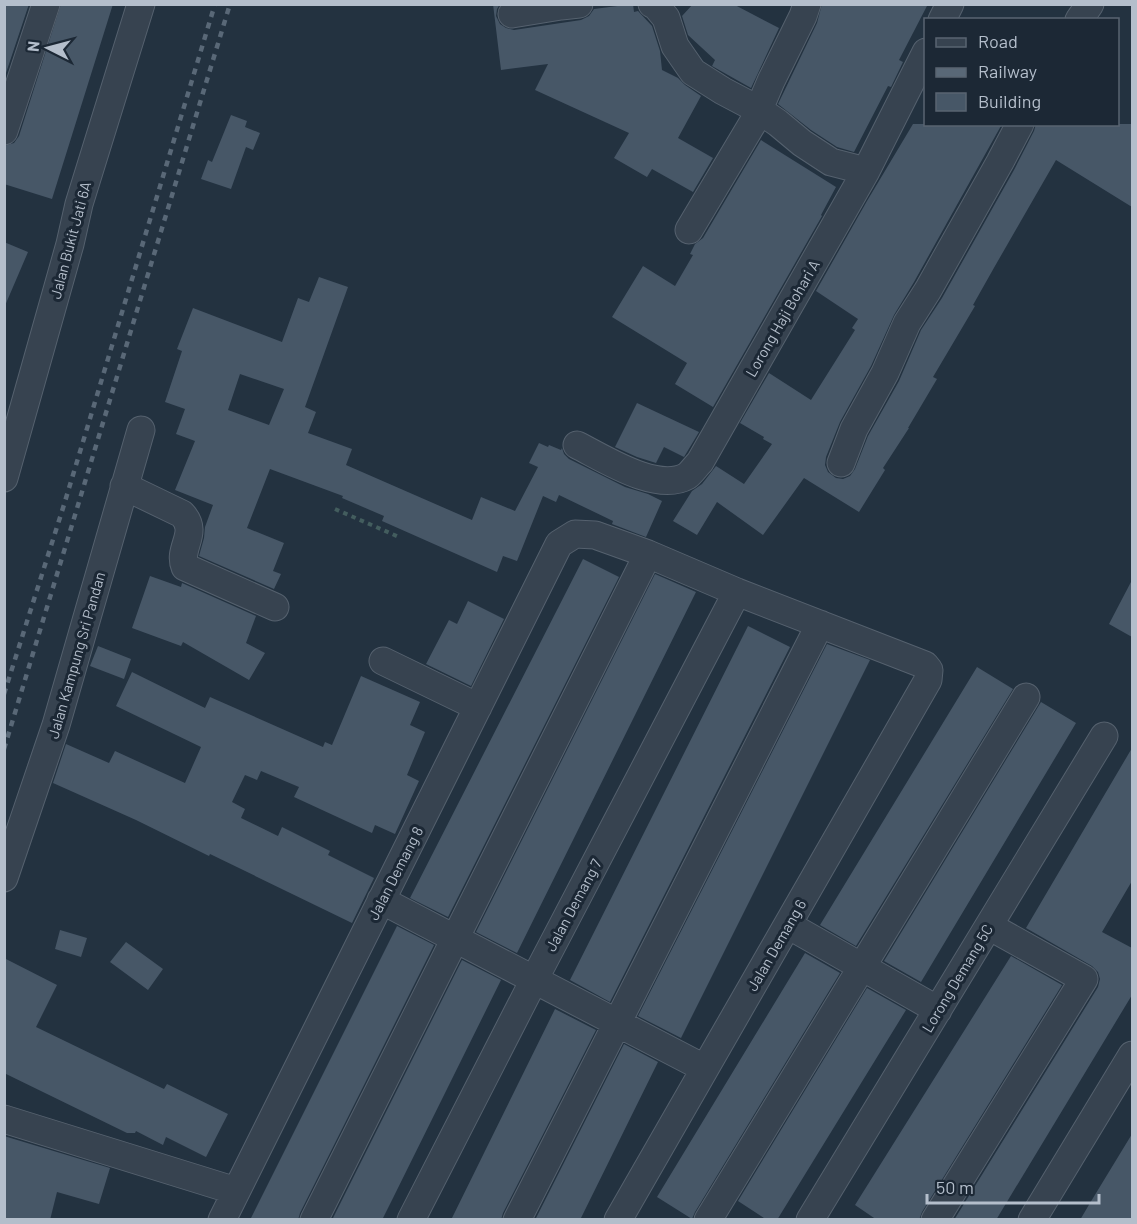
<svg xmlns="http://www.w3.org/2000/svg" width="1137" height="1224" viewBox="0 0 1137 1224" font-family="Barlow,sans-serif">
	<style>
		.building { fill: #475767; fill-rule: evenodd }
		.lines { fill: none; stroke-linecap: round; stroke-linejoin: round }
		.minor-casing { stroke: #55616e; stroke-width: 29 }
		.path { stroke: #435d5e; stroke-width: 4; stroke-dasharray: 4.5 4.5; stroke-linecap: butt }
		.minor { stroke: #374350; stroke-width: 27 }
		.rail { stroke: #596877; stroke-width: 4.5; stroke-dasharray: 6 6; stroke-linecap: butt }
		.labels { text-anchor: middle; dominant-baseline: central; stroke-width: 6; stroke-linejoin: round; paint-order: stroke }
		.street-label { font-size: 15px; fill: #b4becb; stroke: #1c2835 }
	</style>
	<rect width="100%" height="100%" fill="#233240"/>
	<!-- building -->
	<path class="building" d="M4,4H29L4,79Z
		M61,4H113L52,199L4,184V146L14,143L19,136Z
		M493,4H500L497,9L496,16L500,24L506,28L514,30L581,20L589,16L594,9L633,4L634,12L638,11L652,26L660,51L662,70L678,78L685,85L701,96L678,138L713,158L693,192L652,169L647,177L614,158L629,133L535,90L548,64L501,70Z
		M693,4H733L779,28L751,88L712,66L715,60L688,35L682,16Z
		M822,4H928L899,60L903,62L891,87L888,86L854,152L837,147L811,130L778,104L817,23Z
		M231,115L247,121L245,127L260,133L253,150L246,147L231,189L201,179L208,160L212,162Z
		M913,124H1002L914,282L894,315L871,366L840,422L826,457L825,465L828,472L836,478L843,479L850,476L855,469L868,436L899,381L921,330L942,298L1014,170L1034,131L1036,124H1132V207L1056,160L995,266L973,305L975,306L933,377L937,379L908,428H909L883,468L885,470L859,512L804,478L763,535L717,502L697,535L673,521L692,491L702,484L716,466L744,484L772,444L763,439L764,437L740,423L769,373L811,400L855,330L852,328L858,319L816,291L867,201Z
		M761,140L836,187L821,215L822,216L713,407L675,384L687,363L612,317L643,266L675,286L693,255L690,254L695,244L703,238Z
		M4,242L28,252L4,308Z
		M319,277L348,287L305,407L316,412L308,433L352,449L346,465L472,520L481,497L515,511L538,467L529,463L539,443L548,447L549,445L561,450L562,448L564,454L569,459L625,487L648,494L662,501L646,537L612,524L613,521L559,495L556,502L543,496L517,561L503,556L497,572L382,521L384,516L342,498L343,496L270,469L247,528L284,543L273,571L281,574L274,589L199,556L204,538L205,527L213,505L175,490L195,441L176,434L185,409L165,402L182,351L177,349L193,308L282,342L298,298L309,302ZM240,374L284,389L269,425L228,410Z
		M637,403L699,432L684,457L664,447L656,463L637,457L615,447Z
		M583,559L619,577L448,917L410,898Z
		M655,574L696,592L517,953L476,932Z
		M150,576L181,587L182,583L256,616L246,643L265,653L249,680L183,642L181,646L132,628Z
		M1132,580V637L1109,624Z
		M468,601L504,619L471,686L426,664L449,620L457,624Z
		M748,626L790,647L610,1002L570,980Z
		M827,644L870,660L681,1038L638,1016Z
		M98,646L131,659L124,679L90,666Z
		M977,667L1013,689L856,946L820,925Z
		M132,672L205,708L210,697L323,747L325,742L332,745L361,676L420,702L410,725L425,732L407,775L419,781L395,834L375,825L372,833L294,797L299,787L261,771L257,780L245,775L232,802L245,809L241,818L278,836L282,827L330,851L328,855L374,878L352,923L210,854L209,856L136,820L53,783L66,744L109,763L115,751L185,783L201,747L116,706Z
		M1041,702L1076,723L921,982L884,961Z
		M1132,748V881L1102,932L1132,948V995L996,1220H954L1098,987L1100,979L1098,972L1092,966L1026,928Z
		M397,926L434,945L300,1213L298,1220H250Z
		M60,930L87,938L81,957L55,949Z
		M126,942L163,969L148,990L110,962Z
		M805,953L840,973L695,1212L692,1219L657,1197Z
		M1011,956L1062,985L922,1212L919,1220H877L855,1205Z
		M4,958L57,985L36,1027L164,1089L167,1084L228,1114L206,1157L166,1137L163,1145L136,1131L135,1133H127L4,1073Z
		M462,960L501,980L394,1196L382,1220H332Z
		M867,988L906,1010L777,1220H767L738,1201Z
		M555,1009L596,1030L503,1213L501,1220H451Z
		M624,1044L658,1062L580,1220H535Z
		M1132,1134V1220H1080L1090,1203Z
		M4,1136L110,1168L99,1204L57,1192L50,1220H4Z"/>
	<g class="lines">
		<!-- minor casing -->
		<g class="minor-casing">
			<path id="minor" d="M652,4L656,6L666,18L675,46L693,72L723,91L759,110L778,123L802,143L831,162L866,171
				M512,14L561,6L579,4
				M942,20L950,4
				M1079,20L1090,4
				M4,131L46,4
				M689,230L754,121L771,81L803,16L807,4
				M577,445C605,459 657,493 687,476C691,473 696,466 700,462L866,171L926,52
				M841,463L854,429L885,373L907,323L928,290L1000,162L1020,124
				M4,478L70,244L79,204L141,4
				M124,486L182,514C200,533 177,548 185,567L275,607
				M383,661L478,707
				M4,878L56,725L141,430
				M381,900L704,1068
				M788,925L938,1010
				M4,1119L236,1191
				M222,1220L559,544L575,534L595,535L648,554L737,592L925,665L929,670L928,680L618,1220
				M314,1220L648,554
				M411,1220L534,980L737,592
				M517,1220L820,624
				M708,1220L1026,697
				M810,1220L1104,736
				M935,1220L1084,979L989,926
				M1032,1220L1132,1055"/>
		</g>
		<!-- path -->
		<path class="path" d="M335,509L399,537"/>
		<!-- minor -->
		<use href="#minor" class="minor"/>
		<!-- rail -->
		<path class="rail" d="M4,694L63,508L215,4
			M4,749L230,4"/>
	</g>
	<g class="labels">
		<!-- street labels -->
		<g class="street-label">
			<text transform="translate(70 240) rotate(-75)">Jalan Bukit Jati 6A</text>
			<text transform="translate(782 318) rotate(-60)">Lorong Haji Bohari A</text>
			<text transform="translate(76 655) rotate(-74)">Jalan Kampung Sri Pandan</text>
			<text transform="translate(395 873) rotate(-63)">Jalan Demang 8</text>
			<text transform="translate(573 905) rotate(-62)">Jalan Demang 7</text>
			<text transform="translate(776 945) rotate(-60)">Jalan Demang 6</text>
			<text transform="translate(957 978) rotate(-59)">Lorong Demang 5C</text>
		</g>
	</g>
	<!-- border -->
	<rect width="1137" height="1224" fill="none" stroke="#b4becb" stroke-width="12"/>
	<!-- legend -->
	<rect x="924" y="18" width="195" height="108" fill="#1c2835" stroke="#596471" stroke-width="1.5"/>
	<rect x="936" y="38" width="30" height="9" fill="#374350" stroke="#596471" stroke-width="1.5"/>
	<text x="978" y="48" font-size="18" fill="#b4becb">Road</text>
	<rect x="936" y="68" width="30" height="9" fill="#596877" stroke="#596471" stroke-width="1.5"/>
	<text x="978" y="78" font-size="18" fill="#b4becb">Railway</text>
	<rect x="936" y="93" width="30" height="18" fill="#475767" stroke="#596471" stroke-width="1.5"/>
	<text x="978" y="108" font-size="18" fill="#b4becb">Building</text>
	<!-- north arrow -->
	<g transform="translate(48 48) rotate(276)" stroke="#1c2835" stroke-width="4.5" paint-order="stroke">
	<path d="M0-4.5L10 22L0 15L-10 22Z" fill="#b4becb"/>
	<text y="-9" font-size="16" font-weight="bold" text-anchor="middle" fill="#b4becb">N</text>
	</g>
	<!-- scale -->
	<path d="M927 1194v9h172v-9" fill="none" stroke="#b4becb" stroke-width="3"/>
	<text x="936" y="1194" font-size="18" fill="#b4becb" stroke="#1c2835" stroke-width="4.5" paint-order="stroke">50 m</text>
</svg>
